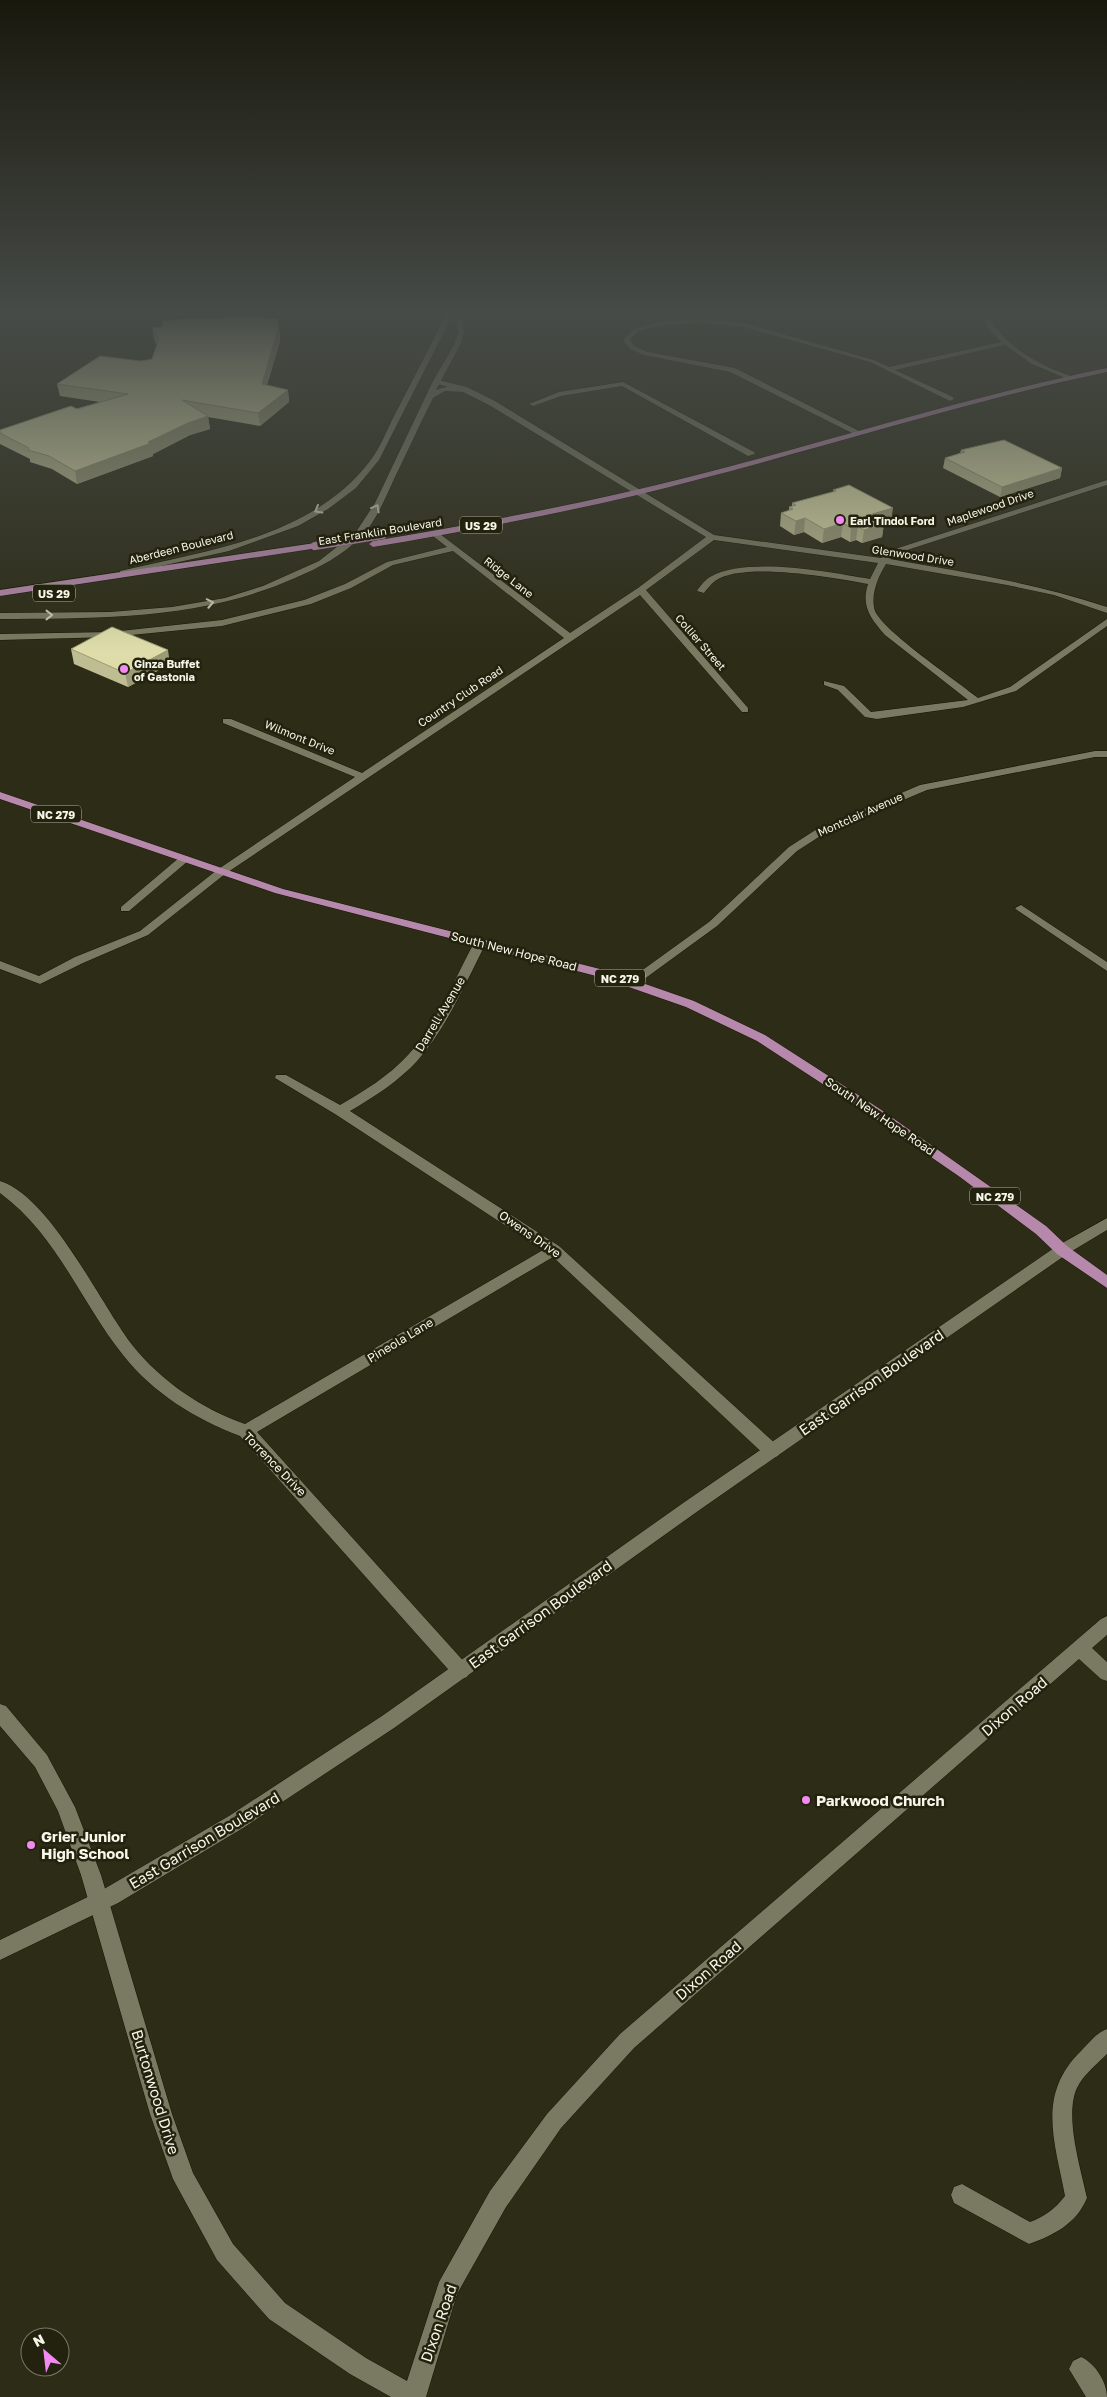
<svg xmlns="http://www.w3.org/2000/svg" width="1107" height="2397" viewBox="0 0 1107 2397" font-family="'Golos Text',sans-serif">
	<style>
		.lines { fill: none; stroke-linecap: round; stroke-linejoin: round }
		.minor-casing { stroke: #161402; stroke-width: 1 }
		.secondary-casing { stroke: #161402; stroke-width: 1 }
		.primary-casing { stroke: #161402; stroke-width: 1 }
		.minor { fill: #7a7961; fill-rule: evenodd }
		.secondary { fill: #7a7961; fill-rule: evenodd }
		.primary { fill: #b688ab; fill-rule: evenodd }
		.primary-bridge-casing { stroke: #161402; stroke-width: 8; stroke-linecap: butt }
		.primary-bridge { stroke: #b688ab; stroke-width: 8 }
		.wall { fill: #bfbe92 }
		.shaded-wall { fill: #9b9b77 }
		.building { fill: #deddaa; stroke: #9b9b77 }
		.oneway { stroke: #cbcab9 }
		.poi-dot { fill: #f38af2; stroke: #23220e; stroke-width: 2 }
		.labels { text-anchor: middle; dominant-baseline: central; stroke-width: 5; stroke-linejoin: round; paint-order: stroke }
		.far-street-label { font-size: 11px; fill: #f6f6e9; stroke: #23220e }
		.far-poi-label { font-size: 11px; font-weight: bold; fill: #f6f6e9; stroke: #23220e; text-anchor: start }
		.shield { fill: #23220e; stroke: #b7b6a7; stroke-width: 1 }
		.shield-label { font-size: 11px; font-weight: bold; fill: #f6f6e9 }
		.street-label { font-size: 12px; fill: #f6f6e9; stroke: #23220e }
		.near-street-label { font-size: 15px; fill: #f6f6e9; stroke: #23220e }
		.near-poi-label { font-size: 15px; font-weight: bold; fill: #f6f6e9; stroke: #23220e; text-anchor: start }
	</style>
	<rect width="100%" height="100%" fill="#2d2c17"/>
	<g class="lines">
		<!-- minor casing -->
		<g class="minor-casing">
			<path id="minor" d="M982,316H989C1001,341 1028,358 1052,369C1059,372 1068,374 1074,378L1070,380L1032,364L1005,345L895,370L953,397L954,399L950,401L870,362L743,327L701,323L659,326L638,331L630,340L634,346L648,352L735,368L859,431V435H856L730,372L644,355L630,349L623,340L634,329L659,322L701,319L743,323L874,360L889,367L1001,342L987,327Z
				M434,379L467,387L495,401L714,535L881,558L892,550L1107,480V485L898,553L890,559C963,572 1036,583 1107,607V613L1054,595L1007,585L886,564C878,577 870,595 875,611C883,631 957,681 978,698L1010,687L1107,619V626L1016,691L963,707L877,719L865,717L838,690L824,685V681L844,686L871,712L968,700L885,635C870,618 861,606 868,584C834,578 743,561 715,581C711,584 707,589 704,593L697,591C700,586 705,580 710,577C747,556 828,572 870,579L878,563L714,540L646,590L748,708V712H742L640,595L225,874L148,935L83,963L40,984L0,969V961L39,976L75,957L140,931L217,870L355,777L223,723V719H231L362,773L564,638L453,551L393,565L351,588L311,604L222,626L111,637L0,640V634L111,632L222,620L304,600L345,584L387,562L447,547L433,536L432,534L436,531L570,633L638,588L706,537L489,405L461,391L434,383Z
				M623,382L754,452L755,454L748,456L622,386L561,396L533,406L529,404L559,392Z
				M1095,751H1107V757H1095L927,790L825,833L797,851L717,926L636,985H628L626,982L709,922L789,847L817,829L920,785Z
				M184,856L188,857V861L129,911H121V907L180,857Z
				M1021,905L1107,962V971L1017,910L1015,908Z
				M480,939L486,943C466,982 447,1027 418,1060C399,1081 374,1097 350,1111L559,1246L778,1446L780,1451L778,1456L772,1458L766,1456L553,1257L257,1432L467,1665L470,1671L467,1677L461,1679L455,1677L240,1436C195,1419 153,1393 123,1355C80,1301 57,1235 0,1193V1181C50,1196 101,1305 133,1346C161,1381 202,1409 245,1424L543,1250L335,1114L275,1078L276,1075H286L340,1105C364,1091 389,1076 408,1055C437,1024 454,980 474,943Z
				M1107,1616V1635L1092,1648L1107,1662V1681L1101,1679L1079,1659L634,2048L561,2128L506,2207L457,2294L426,2397H391L350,2374L269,2319L217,2260L173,2179L150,2114L81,1875L58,1811L35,1767L0,1726V1704L6,1706L47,1755L75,1807L101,1875L172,2114L193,2173L233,2244L285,2303L366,2358L407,2381L439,2282L490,2191L547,2114L620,2034L1101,1619Z
				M1107,2029V2054C1097,2064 1083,2075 1077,2088C1064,2116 1081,2169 1087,2198C1076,2224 1054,2235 1029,2244L954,2203L951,2195L954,2187L962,2184L1030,2222C1044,2217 1056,2208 1065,2196C1055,2142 1036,2095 1081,2051C1089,2043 1096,2033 1107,2029Z
				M1081,2357C1095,2363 1107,2382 1107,2397H1086L1069,2369L1073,2361Z"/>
		</g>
		<!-- secondary casing -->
		<g class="secondary-casing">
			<path id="secondary" d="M445,316H452L379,460L356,488L328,509L298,526L229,551L120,575V571C208,550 311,538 370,461C381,447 387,429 395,414C412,381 429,349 445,316Z
				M456,316H462L464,333L460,345L436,390C445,386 461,385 470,390L466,392L445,391L433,398C420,424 408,450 395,477C386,496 377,520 362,536C343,555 319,568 295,578C201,620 100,618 0,619V613L110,612L172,607L225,598L263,586L319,561L356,532L375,503L433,381L454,345L458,333Z
				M1107,1218V1230L1067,1254L698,1511L394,1728L243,1828L118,1903L0,1960V1940L104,1889L229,1816L382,1716L686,1501L1057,1246Z"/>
		</g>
		<!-- primary casing -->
		<g class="primary-casing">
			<path id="primary" d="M1107,368V372C969,401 836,444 700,479C592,508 483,528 373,547L369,544L373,541C480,523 587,503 693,476C831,441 967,397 1107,368Z
				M315,543L319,546L318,548L0,596V590Z
				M0,792L283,889L608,971L694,1001L765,1035L880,1109L1046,1226L1067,1246L1107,1275V1288L1057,1254L1036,1234L960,1177L870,1115L757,1041L686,1007L600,977L275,893L0,799Z"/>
		</g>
		<!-- minor -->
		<use href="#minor" class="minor"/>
		<!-- secondary -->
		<use href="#secondary" class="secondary"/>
		<!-- primary -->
		<use href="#primary" class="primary"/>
		<!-- primary-bridge casing -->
		<g class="primary-bridge-casing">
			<path id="primary-bridge" d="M315,546L383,535"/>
		</g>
		<!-- primary-bridge -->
		<use href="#primary-bridge" class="primary-bridge"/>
	</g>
	<!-- wall -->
	<path class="wall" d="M152,328L280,331V341L267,385L288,390L289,402L260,426L208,417L210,429L190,435L153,454V456L77,484L52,469L30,462V459L0,444V430L100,402L60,396L57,384L152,359L157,345L154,339Z
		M961,450L1062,468L1060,478L1000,497L943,468L945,458L960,453Z
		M833,490L891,521L884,523L882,537L862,543L856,540L850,542L841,537L822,543L804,532L794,535L780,526L781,513L789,511V507L792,506V503L833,492Z
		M71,649L170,664L128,687L74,664Z"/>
	<!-- shaded-wall -->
	<path class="shaded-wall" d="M278,319L280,341L263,397L262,384Z
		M288,390L289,402L260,426L258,413Z
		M208,416L210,429L190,435L153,454V456L77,484L75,471L148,442L188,423Z
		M1062,468L1060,478L1000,497L1002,487Z
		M893,508L891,521L867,529L869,515Z
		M805,518L804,532L794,535L796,521Z
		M843,523L841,537L822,543L824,529Z
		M884,524L882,537L862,543L864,530Z
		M858,526L856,540L850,542L851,528Z
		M168,650L170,664L128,687L125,673Z"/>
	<!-- building -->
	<path class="building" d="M251,317L278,319V329L262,384L288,390L258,413L182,400L208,416L188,423L148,442L151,443L75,471L49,456L28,450L29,448L0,433V430L71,406L77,409L128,394L57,384L100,356L141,361L152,359L159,339L152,328L162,327L163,320Z
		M1004,440L1062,468L1002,487L945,458L965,452L961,450Z
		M849,485L893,508L869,515L884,524L864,530L858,526L851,528L843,523L824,529L805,518L796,521L781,513L793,509L789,507L796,505L792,503L836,491L833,490Z
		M112,627L168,650L125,673L71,649Z"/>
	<!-- one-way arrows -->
	<defs><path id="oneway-chevron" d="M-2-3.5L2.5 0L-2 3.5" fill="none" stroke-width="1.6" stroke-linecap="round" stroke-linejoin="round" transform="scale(1.25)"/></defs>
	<g class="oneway">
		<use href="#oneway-chevron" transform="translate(376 508) rotate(-61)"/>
		<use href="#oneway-chevron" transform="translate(318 510) rotate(150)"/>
		<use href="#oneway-chevron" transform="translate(210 603) rotate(-11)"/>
		<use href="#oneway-chevron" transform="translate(49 615)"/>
	</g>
	<!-- sky -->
	<linearGradient id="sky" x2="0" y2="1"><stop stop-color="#19180d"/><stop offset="0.48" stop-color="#464b47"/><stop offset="1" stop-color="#464b47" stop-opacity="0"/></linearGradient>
	<rect width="1107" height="652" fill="url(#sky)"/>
	<!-- markers -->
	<g class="poi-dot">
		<circle cx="840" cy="520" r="5"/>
		<circle cx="124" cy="669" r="5"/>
		<circle cx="806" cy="1800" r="5"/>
		<circle cx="31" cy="1845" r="5"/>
	</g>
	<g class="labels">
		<!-- far-street labels -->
		<g class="far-street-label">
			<text transform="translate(990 507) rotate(-19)">Maplewood Drive</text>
			<text transform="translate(380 531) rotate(-9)">East Franklin Boulevard</text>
			<text transform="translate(181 547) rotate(-14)">Aberdeen Boulevard</text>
			<text transform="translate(913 555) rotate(9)">Glenwood Drive</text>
			<text transform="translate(509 577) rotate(38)">Ridge Lane</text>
			<text transform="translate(701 642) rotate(49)">Collier Street</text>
			<text transform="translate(460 696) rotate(-34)">Country Club Road</text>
			<text transform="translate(300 737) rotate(22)">Wilmont Drive</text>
			<text transform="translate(860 814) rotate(-24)">Montclair Avenue</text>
		</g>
		<!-- far-poi labels -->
		<g class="far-poi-label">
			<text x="850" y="520">Earl Tindol Ford</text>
			<text x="134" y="663">Ginza Buffet<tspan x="134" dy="13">of Gastonia</tspan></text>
		</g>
		<!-- shield labels -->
		<g class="shield">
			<rect x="460" y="516.5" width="42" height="17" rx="4"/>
			<rect x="33" y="584.5" width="42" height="17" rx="4"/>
			<rect x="31" y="805.5" width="50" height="17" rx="4"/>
			<rect x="595" y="969.5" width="50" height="17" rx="4"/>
			<rect x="970" y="1187.5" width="50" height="17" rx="4"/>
		</g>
		<g class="shield-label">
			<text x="481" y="525">US 29</text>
			<text x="54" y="593">US 29</text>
			<text x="56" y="814">NC 279</text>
			<text x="620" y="978">NC 279</text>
			<text x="995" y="1196">NC 279</text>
		</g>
		<!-- street labels -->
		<g class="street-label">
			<text transform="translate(514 951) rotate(14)">South New Hope Road</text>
			<text transform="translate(440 1014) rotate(-59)">Darrell Avenue</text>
			<text transform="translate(880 1116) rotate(34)">South New Hope Road</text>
			<text transform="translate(530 1234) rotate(35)">Owens Drive</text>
			<text transform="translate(400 1340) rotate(-31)">Pineola Lane</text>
			<text transform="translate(275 1464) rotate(46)">Torrence Drive</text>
		</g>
		<!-- near-street labels -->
		<g class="near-street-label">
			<text transform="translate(871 1382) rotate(-35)">East Garrison Boulevard</text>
			<text transform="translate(540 1614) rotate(-36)">East Garrison Boulevard</text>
			<text transform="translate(1014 1706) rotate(-41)">Dixon Road</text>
			<text transform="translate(204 1840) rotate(-31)">East Garrison Boulevard</text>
			<text transform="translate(708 1970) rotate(-41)">Dixon Road</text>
			<text transform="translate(156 2092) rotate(73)">Burtonwood Drive</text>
			<text transform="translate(438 2323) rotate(-71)">Dixon Road</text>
		</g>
		<!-- near-poi labels -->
		<g class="near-poi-label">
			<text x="816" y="1800">Parkwood Church</text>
			<text x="41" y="1836">Grier Junior<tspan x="41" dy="17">High School</tspan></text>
		</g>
	</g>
	<!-- north arrow -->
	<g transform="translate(45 2352) rotate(332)"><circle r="24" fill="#23220e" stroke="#777766"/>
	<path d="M0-4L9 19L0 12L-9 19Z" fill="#f38af2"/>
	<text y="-8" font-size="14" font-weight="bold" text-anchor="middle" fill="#f6f6e9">N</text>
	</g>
</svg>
